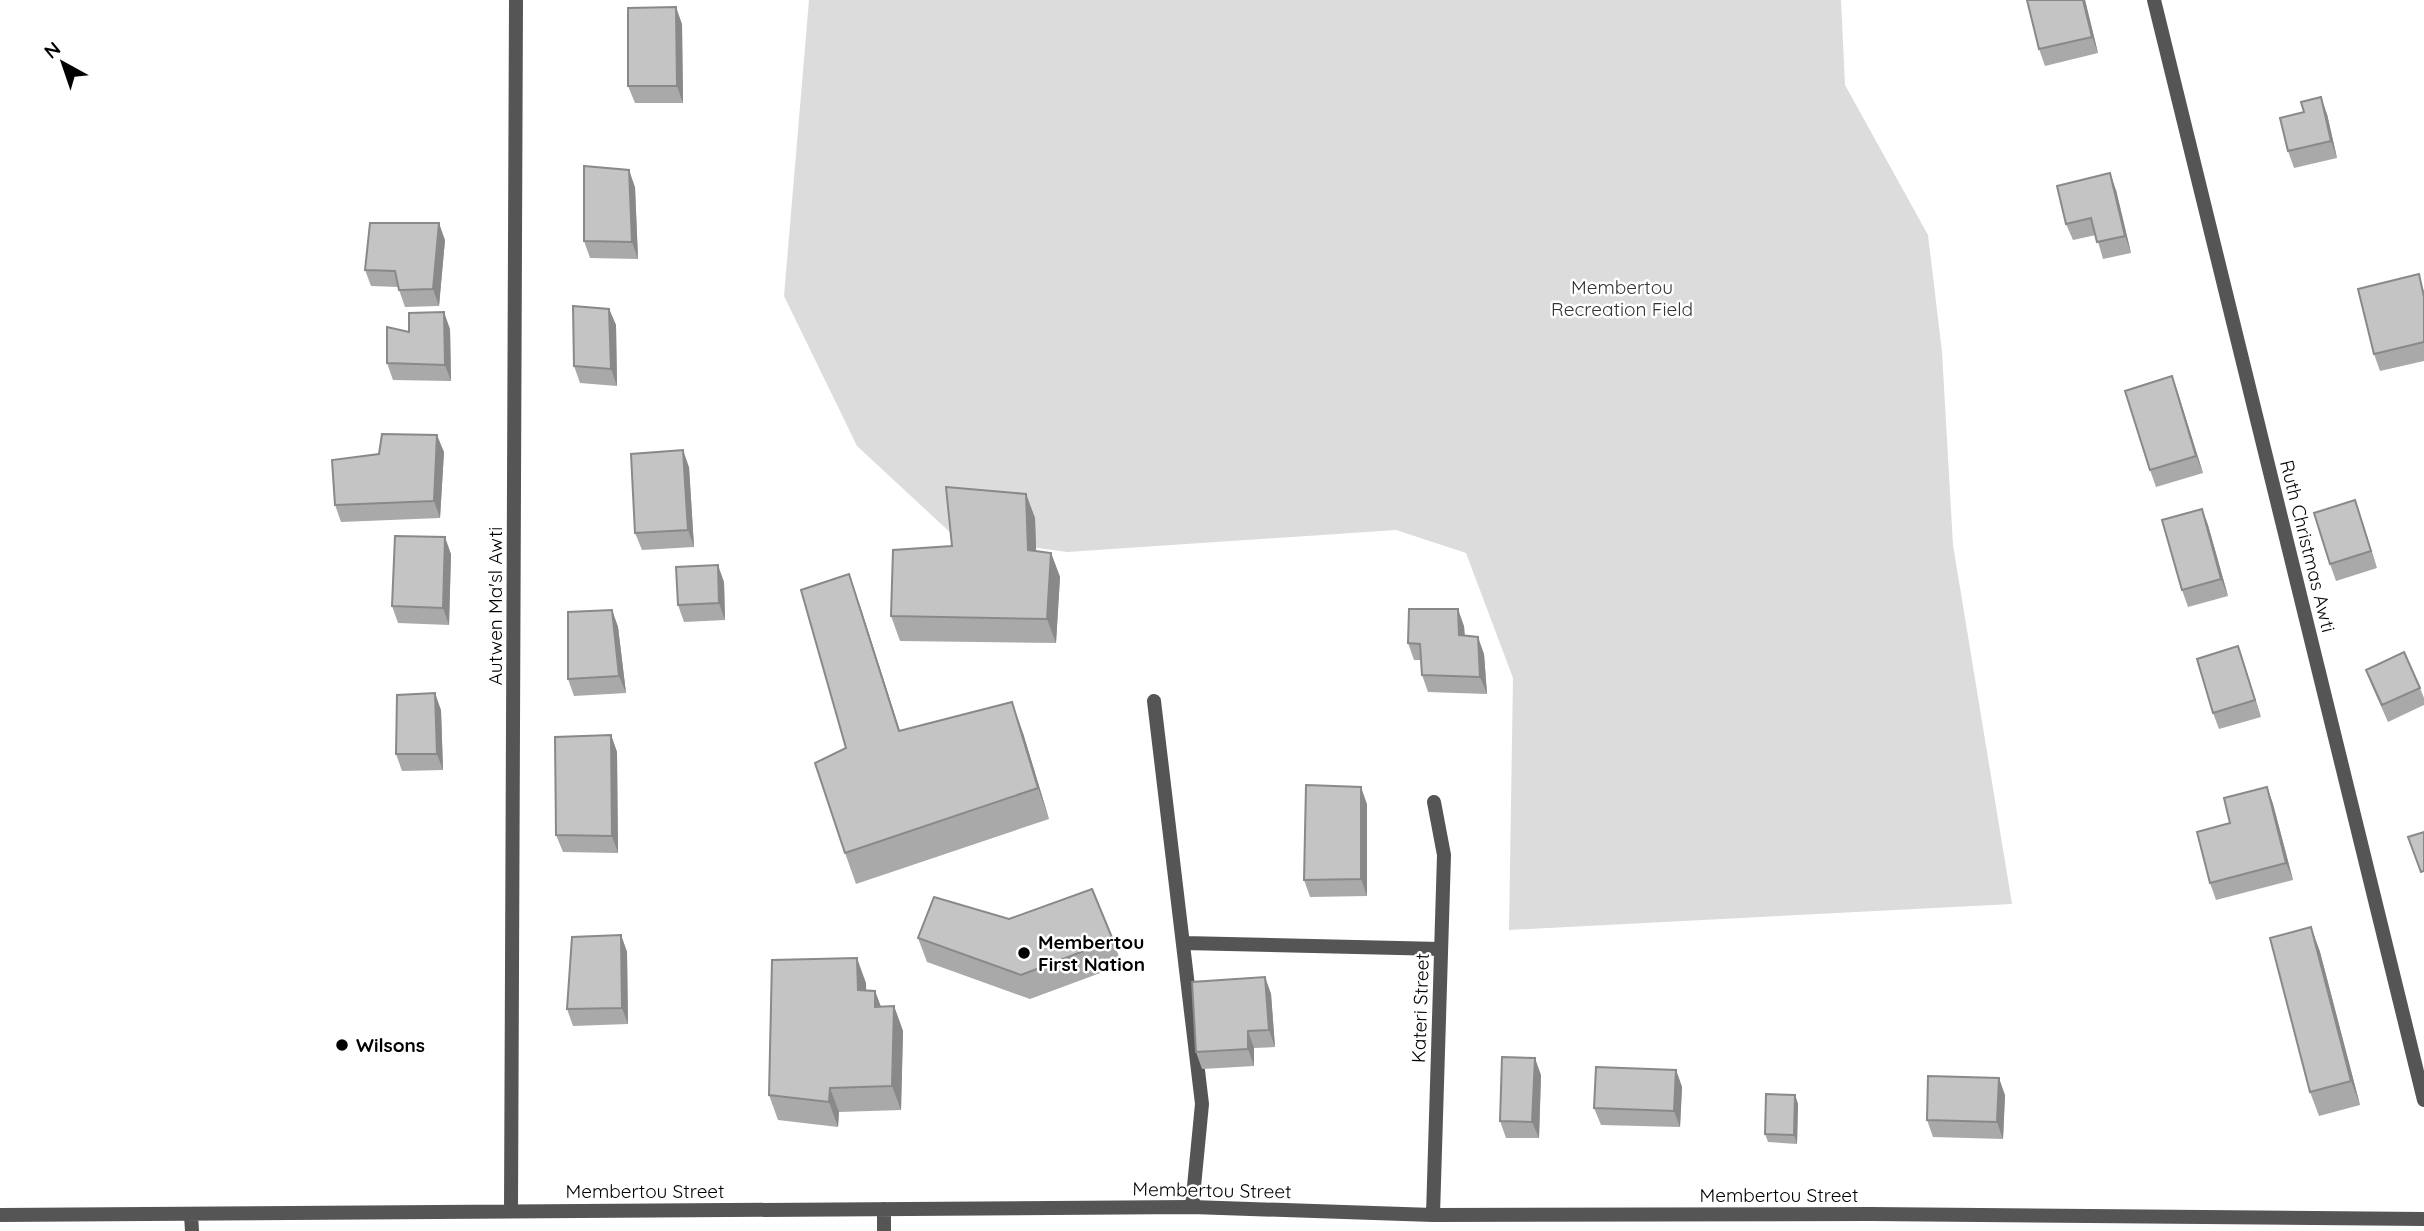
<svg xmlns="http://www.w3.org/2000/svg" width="2424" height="1231" viewBox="0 0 2424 1231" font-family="Quicksand,sans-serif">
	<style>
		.green { fill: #dcdcdc }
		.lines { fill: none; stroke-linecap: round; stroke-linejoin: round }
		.service { stroke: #555; stroke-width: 14 }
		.minor { stroke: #555; stroke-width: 14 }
		.wall { fill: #a9a9a9 }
		.shaded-wall { fill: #898989 }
		.building { fill: #c4c4c4; stroke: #898989; stroke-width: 2 }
		.poi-dot { fill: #000; stroke: #fff; stroke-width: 2.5 }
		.labels { text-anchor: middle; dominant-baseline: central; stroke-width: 5; stroke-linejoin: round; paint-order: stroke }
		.park-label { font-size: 19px; fill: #333; stroke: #fff }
		.street-label { font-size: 19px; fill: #000; stroke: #fff }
		.poi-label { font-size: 19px; font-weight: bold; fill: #000; stroke: #fff; text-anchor: start }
	</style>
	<rect width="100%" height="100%" fill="#fff"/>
	<!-- green -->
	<path class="green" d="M809,0H1841L1845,85L1928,235L1942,352L1953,545L2012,904L1509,930L1513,678L1466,553L1396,530L1067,552L954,536L857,446L784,296Z"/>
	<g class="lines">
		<!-- service -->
		<path class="service" d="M1154,701L1202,1104L1192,1207
			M1184,943L1441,949"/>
		<!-- minor -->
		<path class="minor" d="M2154,0L2424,1100
			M511,1211L516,0
			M0,1215L1192,1207L1433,1215L1871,1214L2424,1219
			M191,1215L192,1231
			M1433,1215L1444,855L1434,802
			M884,1231V1209"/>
	</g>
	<!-- wall -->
	<path class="wall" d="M2085,0L2098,53L2045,66L2039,49Z
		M682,24L683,103H635L628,86Z
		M2327,114L2337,158L2294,168L2288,151Z
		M635,187L638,259L590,258L584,241Z
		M2116,190L2131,253L2103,259L2096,235L2073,240L2066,224Z
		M445,240L439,306L405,307L398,287L371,286L365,270Z
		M2424,289V361L2380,371L2374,354Z
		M609,309L616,325L617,386L580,383L574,366Z
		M450,329L451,381L393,380L387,363L409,332Z
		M2172,376L2203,473L2156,487L2150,470Z
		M444,452L440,518L341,522L335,505Z
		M689,467L694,547L642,550L635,533Z
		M1026,494L1035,518L1036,551L1051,553L1060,577L1056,643L900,641L891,616L952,546Z
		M2355,500L2377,568L2336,581L2330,564Z
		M2202,509L2208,525L2228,596L2188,607L2182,590Z
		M451,554L449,625L398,623L392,606Z
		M724,582L725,620L684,622L678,605Z
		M860,606L900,731L1023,733L1049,819L856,884L845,853L846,748Z
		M612,610L618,627L626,693L574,696L568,679Z
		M1464,626L1465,635L1484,654L1487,694L1428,692L1422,675L1421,660H1414L1408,643Z
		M2238,646L2261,717L2219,729L2213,713Z
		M2366,670L2420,688L2424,698V705L2388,722L2372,686Z
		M441,710L443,770L402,771L396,754Z
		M611,735L617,752L618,853L563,852L556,835Z
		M2267,787L2273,804L2293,880L2216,900L2210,883L2230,823Z
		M1367,804V896L1310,897L1304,880Z
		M1009,919L1113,940L1122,965L1030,999L927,962L918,938Z
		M2311,927L2320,952L2360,1105L2319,1116L2310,1092Z
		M621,935L627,952L628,1024L573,1026L567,1009Z
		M1265,977L1271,994L1275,1047L1254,1048V1066L1202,1069L1196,1052Z
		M866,983V991H875L881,1007L894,1006L903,1031L901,1110L839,1112L838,1127L778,1120L769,1095Z
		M1676,1070L1682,1087L1680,1127L1601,1125L1594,1108Z
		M1541,1075L1539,1138H1506L1500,1121Z
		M1795,1095L1798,1104L1797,1144L1768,1142L1765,1134Z
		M2005,1095L2003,1139L1933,1137L1927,1120Z"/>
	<!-- shaded-wall -->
	<path class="shaded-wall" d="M2083,0H2085L2098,53L2092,37Z
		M676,7L682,24L683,103L677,86Z
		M2321,97L2327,114L2337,158L2331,141Z
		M629,170L635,187L638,259L632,242Z
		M2110,173L2116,190L2131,253L2125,236Z
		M439,223L445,240L439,306L433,289Z
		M609,309L616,325L617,386L611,369Z
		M444,312L450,329L451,381L445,365Z
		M2172,376L2178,393L2203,473L2196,456Z
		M437,435L444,452L440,518L434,501Z
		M683,450L689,467L694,547L688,530Z
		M1026,494L1035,518L1037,574L1028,550Z
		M2355,500L2361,517L2377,568L2371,551Z
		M2202,509L2208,525L2228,596L2221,579Z
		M445,537L451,554L449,625L443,608Z
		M1051,553L1060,577L1056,643L1047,619Z
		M718,565L724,582L725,620L719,603Z
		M849,574L860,606L910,763L899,731Z
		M1458,609L1464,626L1465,651L1459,635Z
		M612,610L618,627L626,693L619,676Z
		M1478,637L1484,654L1487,694L1480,677Z
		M2238,646L2244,663L2261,717L2255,700Z
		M435,693L441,710L443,770L437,754Z
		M1012,702L1023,733L1049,819L1038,788Z
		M611,735L617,752L618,853L612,836Z
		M1361,787L1367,804V896L1361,879Z
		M2267,787L2273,804L2293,880L2286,863Z
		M2311,927L2320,952L2360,1105L2351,1081Z
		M621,935L627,952L628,1024L622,1008Z
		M857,958L866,983L867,1015L858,990Z
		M1265,977L1271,994L1275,1047L1269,1030Z
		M875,991L884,1015L875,1007Z
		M894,1006L903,1031L901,1110L892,1086Z
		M1248,1031L1254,1048V1066L1248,1049Z
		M1535,1058L1541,1075L1539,1138L1532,1122Z
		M1676,1070L1682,1087L1680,1127L1674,1111Z
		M1999,1078L2005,1095L2003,1139L1997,1122Z
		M830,1088L839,1112L838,1127L829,1102Z
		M1795,1095L1798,1104L1797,1144L1794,1135Z"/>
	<!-- building -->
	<path class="building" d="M2027,0H2083L2092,37L2039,49Z
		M676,7L677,86H628V8Z
		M2321,97L2331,141L2288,151L2280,118L2304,112L2301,102Z
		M584,166L629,170L632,242L584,241Z
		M2110,173L2125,236L2097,242L2091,218L2066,224L2057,186Z
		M370,223H439L433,289L399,290L395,271L365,270Z
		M2419,274L2424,297V342L2374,354L2358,289Z
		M573,306L609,309L611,369L574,366Z
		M444,312L445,365L387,363V327L409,332V313Z
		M2172,376L2196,456L2150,470L2125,391Z
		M382,434L437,435L434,501L335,505L332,460L379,454Z
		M683,450L688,530L635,533L631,454Z
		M946,487L1026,494L1028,550L1051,553L1047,619L891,616L893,550L952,546Z
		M2355,500L2371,551L2330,564L2314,513Z
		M2202,509L2221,579L2182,590L2162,520Z
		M395,536L445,537L443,608L392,606Z
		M718,565L719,603L678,605L676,567Z
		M849,574L899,731L1012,702L1038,788L845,853L815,763L846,748L801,590Z
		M1409,609H1458L1459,635L1478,637L1480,677L1422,675L1420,644L1408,643Z
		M612,610L619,676L568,679V612Z
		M2238,646L2255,700L2213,713L2197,659Z
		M2404,652L2420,688L2382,705L2366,670Z
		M435,693L437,754H396L397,695Z
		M611,735L612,836L556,835L555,737Z
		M1306,785L1361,787V879L1304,880Z
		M2267,787L2286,863L2210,883L2197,832L2230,823L2224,798Z
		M2424,832V871L2421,872L2408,837Z
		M1092,889L1113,940L1021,975L918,938L934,897L1009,919Z
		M2311,927L2351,1081L2310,1092L2270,938Z
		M621,935L622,1008L567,1009L572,937Z
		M857,958L858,990L875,991V1007L894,1006L892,1086L830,1088L829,1102L769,1095L772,960Z
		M1265,977L1269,1030L1248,1031V1049L1196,1052L1192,982Z
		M1502,1057L1535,1058L1532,1122L1500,1121Z
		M1596,1067L1676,1070L1674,1111L1594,1108Z
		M1928,1076L1999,1078L1997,1122L1927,1120Z
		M1766,1094L1795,1095L1794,1135L1765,1134Z"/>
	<!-- markers -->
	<g class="poi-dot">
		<circle cx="1024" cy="953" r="7"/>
		<circle cx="342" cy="1045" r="7"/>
	</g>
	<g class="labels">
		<!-- park labels -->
		<g class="park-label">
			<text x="1622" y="287">Membertou<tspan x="1622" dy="22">Recreation Field</tspan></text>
		</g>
		<!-- street labels -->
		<g class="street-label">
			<text transform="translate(2308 546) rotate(76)">Ruth Christmas Awti</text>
			<text transform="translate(495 606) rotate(-90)">Autwen Ma'sl Awti</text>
			<text transform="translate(1420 1008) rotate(-88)">Kateri Street</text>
			<text transform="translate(1212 1190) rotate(1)">Membertou Street</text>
			<text x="645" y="1191">Membertou Street</text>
			<text x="1779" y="1195">Membertou Street</text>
		</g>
		<!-- poi labels -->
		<g class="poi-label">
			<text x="1038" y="942">Membertou<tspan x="1038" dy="22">First Nation</tspan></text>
			<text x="356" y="1045">Wilsons</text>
		</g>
	</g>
	<!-- north arrow -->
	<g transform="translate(63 63) rotate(320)" stroke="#ffffff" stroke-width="5" paint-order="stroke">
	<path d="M0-5L12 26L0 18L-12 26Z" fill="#000000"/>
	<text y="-10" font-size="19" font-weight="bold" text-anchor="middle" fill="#000000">N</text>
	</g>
</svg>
